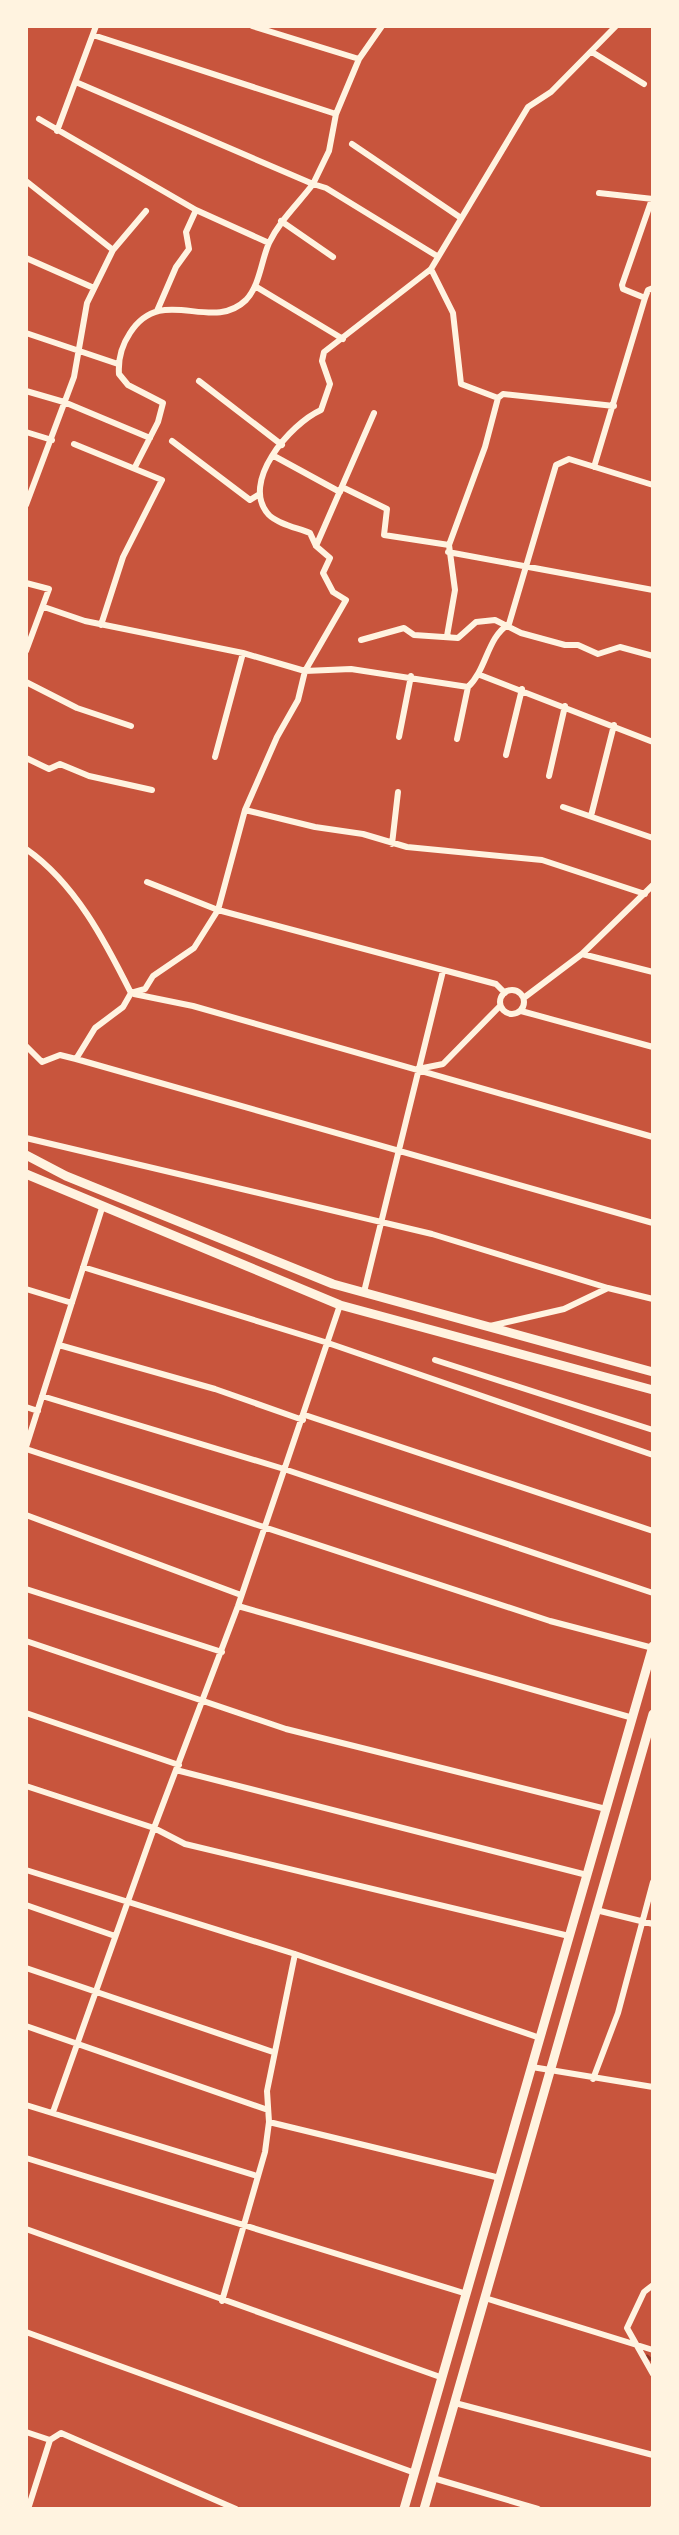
<svg xmlns="http://www.w3.org/2000/svg" width="679" height="2535" viewBox="0 0 679 2535" font-family="'Titillium Web',sans-serif">
	<style>
		.lines { fill: none; stroke-linecap: round; stroke-linejoin: round }
		.stream { stroke: #8f3625; stroke-width: 3 }
		.minor { stroke: #fff3e0; stroke-width: 6 }
		.secondary { stroke: #fff3e0; stroke-width: 9 }
	</style>
	<rect width="100%" height="100%" fill="#c8553d"/>
	<g class="lines">
		<!-- stream -->
		<path class="stream" d="M647,2356L653,2361"/>
		<!-- minor -->
		<path class="minor" d="M252,26L359,59
			M382,26L359,59L336,114L329,151L313,184L326,188L437,256
			M93,35L336,114
			M592,52L644,84
			M78,83L313,184C298,204 280,220 269,243C261,261 260,285 246,300C211,334 162,283 130,333C122,345 118,360 119,374L128,385L163,403L158,422L135,467
			M39,119L196,210L269,243
			M57,131L96,26
			M352,144L461,218
			M26,181L113,250
			M599,193L653,199
			M281,221L333,257
			M26,258L94,288
			M431,269L453,313L461,384L498,398L503,394L614,406
			M255,286L343,339
			M645,298L623,289L622,285L652,199
			M157,311L176,267L189,249L186,232L196,210
			M26,333L118,364
			M199,381L282,445
			M26,391L64,402L150,438
			M26,432L52,440
			M172,441L250,500L258,495
			M74,444L162,480L123,557L101,625
			M274,456L340,492
			M594,467L645,298L648,290L653,288
			M342,487L387,509L384,535L449,545
			M26,505L74,377L87,303L113,250L146,211
			M316,546L374,413
			M448,552L653,590
			M26,583L49,589L26,651
			M44,607L85,621L243,653L305,671L351,669L468,687C487,669 487,637 509,624L556,465L569,459L653,485
			M447,636L455,590L449,545L485,447L498,398
			M361,640L404,628L414,635L458,638L476,622L495,620L521,633L565,645H578L598,654L620,647L653,656
			M480,675L653,742
			M26,682L77,708L131,726
			M399,737L411,676
			M457,739L468,687
			M506,755L522,689
			M215,757L243,653
			M26,758L49,769L60,764L89,776L152,790
			M549,776L565,706
			M563,807L653,838
			M245,810L315,827L363,834L407,847L542,860L645,894
			M591,816L614,725
			M392,844L398,792
			M26,849C75,883 105,941 131,993
			M147,882L218,910L496,984L505,993
			M582,954L653,972
			M500 1002a12 12 0 1 1 24 0a12 12 0 1 1-24 0Z
			M134,994L193,1006L653,1137
			M525,997L582,954L653,885
			M521,1011L653,1047
			M26,1046L42,1062L60,1055L76,1059L653,1223
			M76,1059L95,1028L123,1007L131,993L145,989L153,976L194,948L218,910L245,810L277,737L298,700L305,671L346,600L333,592L323,573L330,558L316,546L310,533C298,528 278,524 269,515C239,483 290,424 321,410L330,384L322,361L324,352L431,269L528,107L551,92L616,26
			M423,1068L443,1064L500,1006
			M26,1138L432,1234L608,1288
			M83,1267L328,1343L653,1455
			M26,1289L72,1303
			M364,1292L443,971
			M490,1326L564,1309L608,1288L653,1299
			M59,1345L215,1389L303,1420
			M435,1360L653,1430
			M42,1396L284,1469L653,1593
			M26,1407L38,1411
			M305,1415L653,1531
			M26,1447L102,1208
			M26,1449L550,1621L653,1648
			M26,1515L241,1595
			M26,1589L222,1652
			M238,1606L633,1718
			M26,1641L286,1729L606,1809
			M26,1713L179,1765
			M176,1770L587,1875
			M26,1786L154,1828L185,1844L569,1936
			M26,1870L295,1954L540,2038
			M26,1905L115,1936
			M596,1910L653,1924
			M26,1968L273,2052
			M26,2026L268,2110
			M532,2067L653,2087
			M593,2079L618,2013L653,1882
			M26,2105L257,2176
			M53,2112L154,1828L238,1606L340,1305
			M269,2122L500,2178
			M26,2158L467,2294
			M26,2229L443,2378
			M653,2285L644,2292L627,2328L653,2374
			M485,2298L653,2350
			M222,2301L265,2152L269,2122L267,2091L295,1954
			M26,2332L415,2473
			M455,2403L653,2455
			M26,2432L50,2440
			M433,2478L538,2509
			M28,2509L50,2440L61,2433L236,2509
			M653,2509V2508"/>
		<!-- secondary -->
		<path class="secondary" d="M26,1155L66,1176L333,1284L653,1372
			M26,1174L340,1305L653,1390
			M404,2509L653,1646
			M424,2509L653,1714"/>
	</g>
	<!-- border -->
	<rect width="679" height="2535" fill="none" stroke="#fff3e0" stroke-width="56"/>
</svg>
